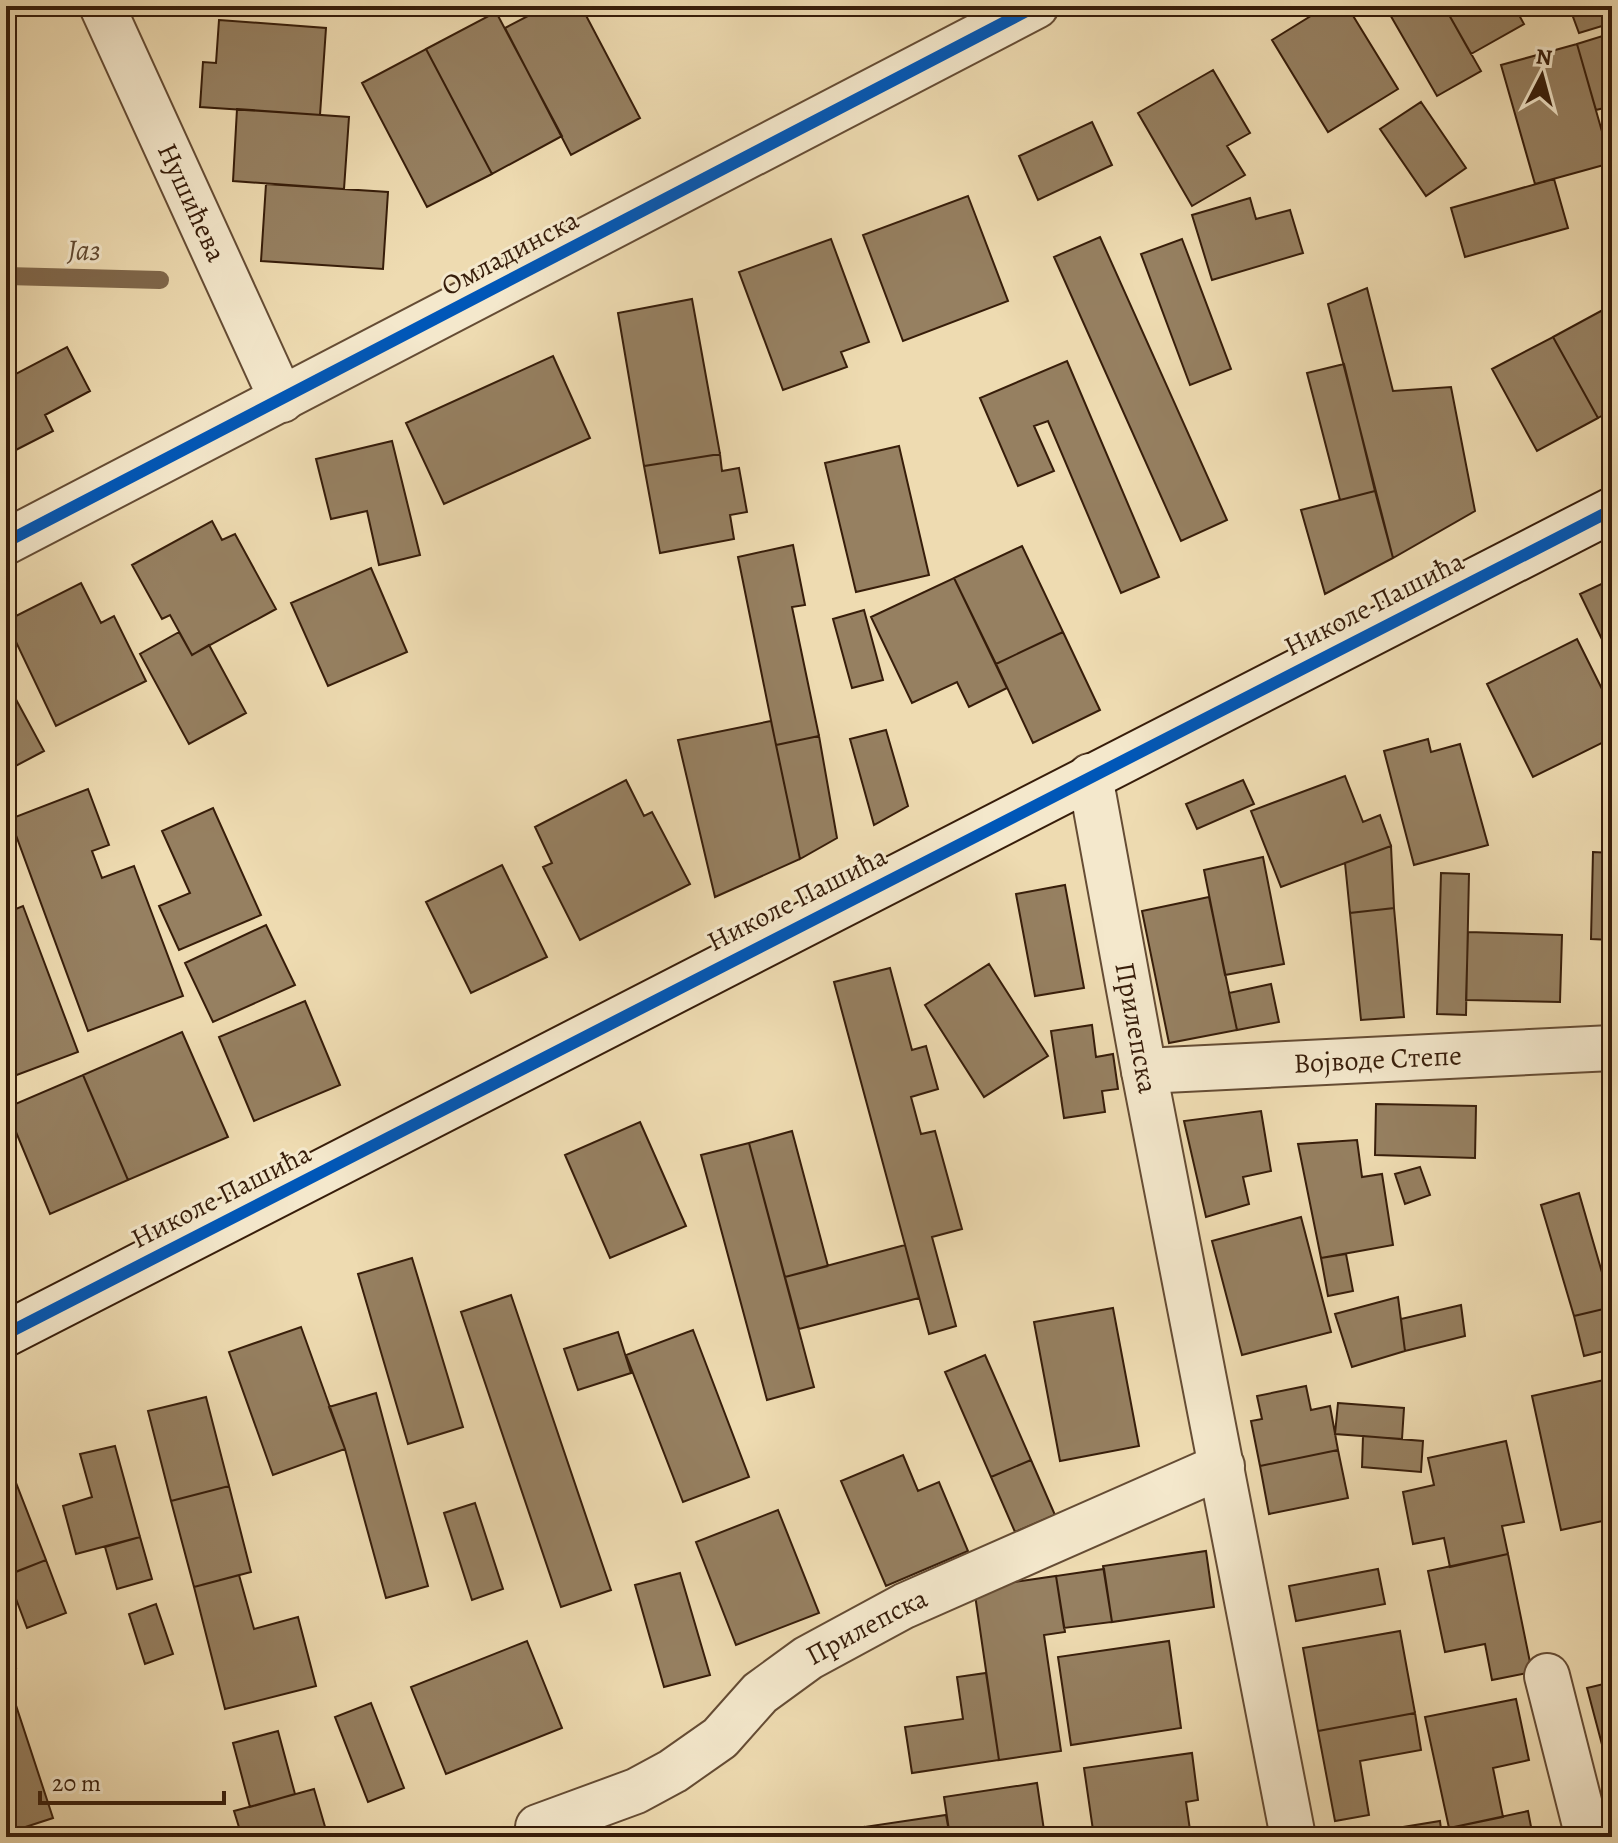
<svg xmlns="http://www.w3.org/2000/svg" width="1618" height="1843" viewBox="0 0 1618 1843" font-family="Alegreya,serif">
	<style>
		.lines { fill: none; stroke-linecap: round; stroke-linejoin: round }
		.stream { stroke: #80684c; stroke-width: 18 }
		.building { fill: #968061; stroke: #371d0a; stroke-width: 2 }
		.street-casing { stroke: #654c34; stroke-width: 48 }
		.secondary-casing { stroke: #371d0a; stroke-width: 48 }
		.street { stroke: #f4e8cc; stroke-width: 44 }
		.secondary { stroke: #f4e8cc; stroke-width: 44 }
		.cycleway-casing { stroke: #f4e8cc; stroke-width: 17 }
		.cycleway { stroke: #0057b8; stroke-width: 12 }
		.labels { text-anchor: middle; dominant-baseline: central; stroke-width: 6; stroke-linejoin: round; paint-order: stroke }
		.street-label { font-size: 28px; fill: #371d0a; stroke: #f4e8cc }
		.water-label { font-size: 30px; font-style: italic; fill: #614930; stroke: #f4e8cc }
	</style>
	<rect width="100%" height="100%" fill="#eedbb1"/>
	<filter id="stains"><feTurbulence type="fractalNoise" baseFrequency=".0025" numOctaves="4"/><feColorMatrix values="0 0 0 0 .2 0 0 0 0 .09 0 0 0 0 .02 0 0 0 .5 -.17"/></filter>
	<radialGradient id="worn" r=".72"><stop offset=".6" stop-color="#630" stop-opacity="0"/><stop offset="1" stop-color="#630" stop-opacity=".3"/></radialGradient>
	<g class="lines">
		<!-- stream -->
		<path class="stream" d="M6,276L160,280"/>
	</g>
	<!-- building -->
	<path class="building" d="M547,6H581L640,118L571,155L505,28Z
		M1327,6H1347L1398,89L1328,132L1272,40Z
		M1385,6H1444L1481,71L1437,96Z
		M1444,6H1514L1524,24L1471,54Z
		M1569,6H1612V23L1579,33Z
		M496,12L562,136L492,174L426,49Z
		M219,20L326,28L320,115L200,107L203,62L216,63Z
		M1612,33V106L1596,110L1577,44Z
		M1577,44L1611,163L1535,184L1501,65Z
		M426,49L492,174L427,207L362,83Z
		M1213,70L1250,133L1227,146L1245,175L1192,206L1138,113Z
		M1421,102L1466,168L1426,196L1380,129Z
		M237,109L349,117L344,189L233,181Z
		M1092,122L1112,165L1038,200L1019,156Z
		M1554,179L1568,228L1465,257L1451,208Z
		M266,184L388,192L383,269L261,261Z
		M968,196L1008,301L903,341L863,235Z
		M1250,198L1256,219L1290,210L1303,253L1212,280L1192,215Z
		M1100,237L1227,520L1181,541L1054,257Z
		M831,239L869,342L841,352L847,367L783,390L739,272Z
		M1182,239L1231,369L1190,385L1141,254Z
		M1367,288L1393,391L1451,387L1475,511L1393,558L1328,304Z
		M692,299L720,454L644,466L618,313Z
		M1612,305V410L1598,418L1553,337Z
		M1553,337L1598,418L1537,451L1492,369Z
		M67,347L90,391L45,415L53,431L6,455V379Z
		M553,356L590,438L444,504L406,423Z
		M1067,361L1159,577L1121,593L1048,421L1034,426L1054,471L1018,486L980,398Z
		M1344,364L1375,491L1340,500L1307,373Z
		M392,441L420,555L379,565L367,511L331,519L316,459Z
		M899,446L929,575L856,592L825,463Z
		M720,454L722,471L739,468L747,512L730,515L734,539L660,553L644,466Z
		M1375,491L1393,558L1325,594L1301,510Z
		M212,521L222,540L235,534L276,609L192,655L170,615L162,619L132,565Z
		M793,545L805,605L792,607L819,736L776,745L738,557Z
		M1022,546L1063,632L996,664L954,578Z
		M371,568L407,652L328,686L291,603Z
		M954,578L1007,688L969,707L957,682L912,703L871,617Z
		M1612,579V660L1580,594Z
		M81,583L101,623L114,616L146,681L56,726L6,621Z
		M864,610L883,680L852,688L833,619Z
		M179,632L192,655L209,645L246,713L189,744L140,654Z
		M1063,632L1100,710L1033,743L996,664Z
		M1577,639L1612,709V738L1533,777L1487,684Z
		M6,681L44,751L6,771Z
		M771,721L800,859L715,897L678,740Z
		M886,730L908,806L874,825L850,739Z
		M819,736L837,838L800,859L776,745Z
		M1428,739L1431,752L1460,744L1488,845L1414,865L1384,751Z
		M1345,776L1363,822L1380,815L1391,846L1281,887L1251,811Z
		M626,780L644,816L652,812L690,884L580,940L543,867L552,863L535,827Z
		M1243,780L1254,804L1197,829L1186,804Z
		M88,789L109,845L92,851L102,878L134,866L183,996L88,1031L10,819Z
		M213,808L261,915L179,950L159,906L190,893L162,831Z
		M1391,846L1394,908L1350,913L1345,863Z
		M1593,852L1612,853V940L1591,939Z
		M1263,857L1284,964L1225,975L1204,870Z
		M502,865L547,957L471,993L426,902Z
		M1441,873L1469,874L1466,1015L1437,1014Z
		M1065,885L1084,988L1035,996L1016,894Z
		M1209,897L1237,1030L1169,1043L1142,911Z
		M23,906L78,1052L6,1079V913Z
		M1394,908L1404,1017L1361,1020L1350,913Z
		M266,925L295,985L213,1022L185,963Z
		M1468,932L1562,935L1560,1002L1466,1000Z
		M989,964L1048,1056L984,1097L925,1005Z
		M890,968L912,1050L926,1046L938,1089L911,1097L921,1134L935,1131L962,1229L932,1237L956,1326L929,1334L834,982Z
		M1271,984L1279,1022L1237,1030L1229,993Z
		M305,1001L340,1085L254,1121L219,1037Z
		M1092,1025L1096,1057L1113,1054L1118,1089L1102,1091L1105,1112L1064,1118L1051,1031Z
		M182,1032L228,1137L128,1180L83,1075Z
		M83,1075L128,1180L50,1214L6,1108Z
		M1376,1104L1476,1106L1475,1158L1375,1155Z
		M1261,1111L1271,1171L1243,1177L1249,1204L1206,1217L1184,1121Z
		M640,1122L686,1226L610,1258L565,1155Z
		M792,1131L828,1266L785,1277L749,1143Z
		M1357,1140L1362,1177L1382,1174L1393,1245L1321,1258L1298,1144Z
		M749,1143L814,1387L767,1400L701,1155Z
		M1420,1167L1430,1195L1405,1204L1395,1174Z
		M1579,1193L1612,1307L1574,1316L1541,1205Z
		M1301,1217L1331,1332L1242,1355L1212,1241Z
		M905,1245L919,1298L799,1329L785,1277Z
		M1346,1254L1353,1291L1328,1296L1321,1258Z
		M412,1258L463,1427L408,1444L358,1274Z
		M511,1295L611,1590L561,1607L461,1312Z
		M1398,1297L1405,1351L1352,1367L1335,1314Z
		M1461,1305L1465,1336L1405,1351L1401,1319Z
		M1612,1307V1349L1584,1356L1574,1316Z
		M1113,1308L1139,1446L1060,1461L1034,1322Z
		M301,1327L345,1449L273,1475L229,1352Z
		M693,1330L749,1477L683,1502L626,1355Z
		M618,1332L631,1373L578,1390L564,1349Z
		M985,1355L1031,1460L991,1477L945,1372Z
		M1604,1380L1612,1419V1519L1561,1530L1532,1396Z
		M1306,1386L1311,1410L1330,1406L1338,1450L1260,1466L1251,1421L1262,1419L1257,1396Z
		M376,1393L428,1586L386,1598L345,1449L329,1407Z
		M206,1397L229,1486L171,1501L148,1411Z
		M1338,1403L1404,1408L1402,1439L1335,1434Z
		M1363,1436L1423,1441L1421,1472L1362,1467Z
		M1506,1441L1524,1522L1502,1526L1508,1554L1450,1567L1444,1538L1413,1544L1403,1492L1434,1485L1428,1458Z
		M115,1446L140,1537L76,1554L63,1506L92,1497L80,1454Z
		M1338,1450L1348,1498L1269,1514L1260,1466Z
		M903,1455L918,1491L939,1482L968,1551L886,1586L841,1481Z
		M6,1457L46,1560L6,1576Z
		M1031,1460L1055,1515L1015,1532L991,1477Z
		M229,1486L251,1572L194,1587L171,1501Z
		M475,1503L503,1589L472,1600L444,1513Z
		M778,1510L819,1613L736,1645L696,1542Z
		M140,1537L152,1579L117,1589L105,1547Z
		M1206,1551L1214,1607L1112,1622L1103,1566Z
		M1508,1554L1532,1672L1492,1680L1485,1644L1445,1652L1428,1571Z
		M46,1560L66,1613L27,1628L7,1575Z
		M1104,1569L1112,1622L1064,1628L1056,1576Z
		M1378,1569L1385,1604L1296,1621L1289,1586Z
		M680,1573L710,1675L664,1687L635,1585Z
		M239,1575L254,1629L298,1617L316,1686L225,1709L194,1587Z
		M1056,1576L1065,1632L1044,1635L1061,1751L999,1760L974,1588Z
		M156,1604L173,1654L145,1664L129,1614Z
		M1400,1631L1415,1713L1318,1731L1303,1648Z
		M6,1637L16,1668L6,1672Z
		M527,1641L562,1728L446,1774L411,1687Z
		M1169,1641L1181,1728L1071,1745L1058,1657Z
		M986,1673L999,1760L912,1773L905,1727L963,1719L957,1677Z
		M6,1675L53,1818L7,1833L6,1831Z
		M1612,1682V1771H1609L1587,1688Z
		M1516,1699L1529,1760L1493,1768L1503,1817L1449,1828L1425,1717Z
		M371,1703L404,1788L368,1802L335,1717Z
		M1415,1713L1421,1750L1360,1761L1369,1815L1335,1821L1318,1731Z
		M278,1731L295,1794L250,1807L233,1743Z
		M1192,1753L1198,1800L1186,1802L1191,1837H1094L1084,1768Z
		M1037,1783L1045,1837H950L944,1797Z
		M314,1789L328,1837H242L234,1811Z
		M1528,1811L1533,1837H1450L1449,1828Z
		M946,1815L950,1837H865L864,1827Z
		M1440,1821L1442,1837H1342Z
		M864,1827L865,1837H810V1835Z"/>
	<g class="lines">
		<!-- street casing -->
		<g class="street-casing">
			<g id="street">
				<path id="s1" d="M102,6L282,400"/>
				<path d="M6,542L1036,6"/>
				<path id="s2" d="M1090,776L1144,1071L1293,1837"/>
				<path id="s3" d="M1144,1071L1612,1048"/>
				<path d="M1547,1676L1588,1837"/>
				<path id="s4" d="M538,1827L636,1791L673,1771L720,1738L760,1693L808,1658L904,1606L1222,1466"/>
			</g>
		</g>
		<!-- secondary casing -->
		<g class="secondary-casing">
			<path id="secondary" d="M6,1334L1612,510"/>
		</g>
		<!-- street -->
		<use href="#street" class="street"/>
		<!-- secondary -->
		<use href="#secondary" class="secondary"/>
		<!-- cycleway casing -->
		<g class="cycleway-casing">
			<path id="cycleway" d="M6,542L1036,6
				M6,1334L1612,510"/>
		</g>
		<!-- cycleway -->
		<use href="#cycleway" class="cycleway"/>
	</g>
	<g class="labels">
		<!-- street labels -->
		<g class="street-label">
			<text stroke="none"><textPath href="#s1" startOffset="216">Нушићева</textPath></text>
			<text transform="translate(510 253) rotate(-28)">Омладинска</text>
			<text transform="translate(1374 604) rotate(-27)">Николе Пашића</text>
			<text transform="translate(797 899) rotate(-27)">Николе Пашића</text>
			<text stroke="none"><textPath href="#s2" startOffset="256">Прилепска</textPath></text>
			<text stroke="none"><textPath href="#s3" startOffset="234">Војводе Степе</textPath></text>
			<text transform="translate(221 1196) rotate(-27)">Николе Пашића</text>
			<text stroke="none"><textPath href="#s4" startOffset="390">Прилепска</textPath></text>
		</g>
		<!-- water labels -->
		<g class="water-label">
			<text transform="translate(84 250) rotate(1)">Јаз</text>
		</g>
	</g>
	<!-- margin -->
	<rect width="1618" height="1843" fill="none" stroke="#eedbb1" stroke-width="32"/>
	<rect x="8" y="8" width="1602" height="1827" fill="none" stroke="#371d0a" stroke-width="4"/>
	<rect x="16" y="16" width="1586" height="1811" fill="none" stroke="#371d0a" stroke-width="2"/>
	<!-- north arrow -->
	<g transform="translate(1542 76) rotate(6)" stroke="#f4e8cc" stroke-width="6" paint-order="stroke">
	<path d="M0-6L14 30L0 20L-14 30Z" fill="#371d0a"/>
	<text y="-12" font-size="22" font-weight="bold" text-anchor="middle" fill="#371d0a">N</text>
	</g>
	<!-- scale -->
	<path d="M40 1791v12h184v-12" fill="none" stroke="#371d0a" stroke-width="4"/>
	<text x="52" y="1791" font-size="24" fill="#371d0a" stroke="#f4e8cc" stroke-width="6" paint-order="stroke">20 m</text>
	<rect width="100%" height="100%" filter="url(#stains)"/>
	<rect width="100%" height="100%" fill="url(#worn)"/>
</svg>
